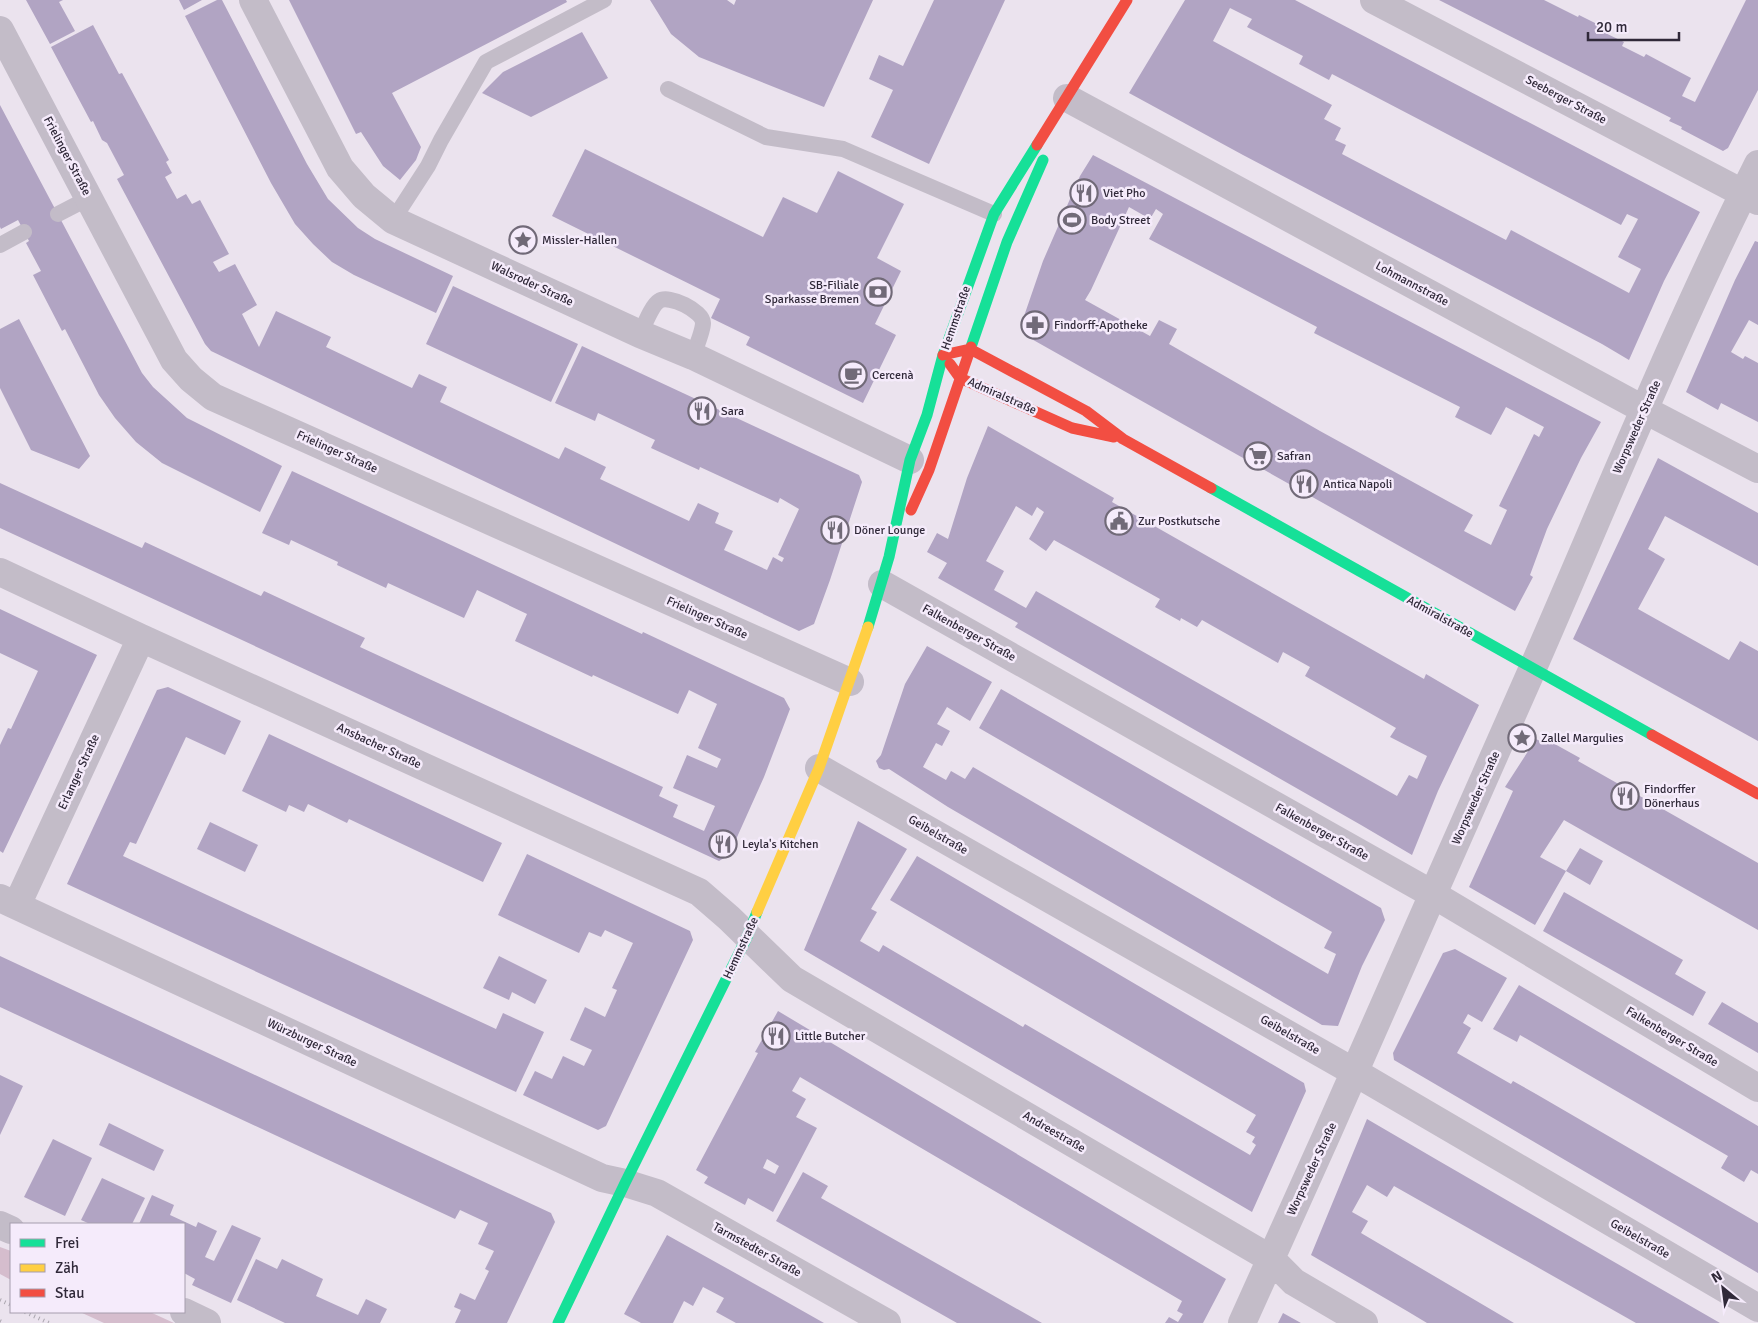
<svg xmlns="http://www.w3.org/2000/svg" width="1758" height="1323" viewBox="0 0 1758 1323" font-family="Signika,sans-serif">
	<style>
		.green { fill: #d5bdcd }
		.building { fill: #b1a4c3; fill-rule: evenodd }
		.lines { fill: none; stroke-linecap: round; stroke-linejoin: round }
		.lane { stroke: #c3bcc8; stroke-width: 16 }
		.street { stroke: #c3bcc8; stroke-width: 28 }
		.fast { stroke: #16e098; stroke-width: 11 }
		.slow { stroke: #ffcf43; stroke-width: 11 }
		.jam { stroke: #f24e42; stroke-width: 11 }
		.rail { stroke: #aba6af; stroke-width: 4; stroke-dasharray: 1 4; stroke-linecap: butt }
		.labels { text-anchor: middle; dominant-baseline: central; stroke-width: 5; stroke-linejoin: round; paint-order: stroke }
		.street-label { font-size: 12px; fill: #302939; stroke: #f5ebfb }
		.poi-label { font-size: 12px; fill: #302939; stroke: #f5ebfb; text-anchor: start }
	</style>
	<rect width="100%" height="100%" fill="#ebe3ee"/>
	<!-- green -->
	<path class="green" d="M0,1247L11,1251V1280L0,1274Z
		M80,1312H150L174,1323H104Z"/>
	<!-- building -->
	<path class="building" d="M26,0H63L59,2L75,31L50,44Z
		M179,0H202L184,10Z
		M217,0H222L307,164L328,199L358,228L375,239L453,276L436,313L354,275L332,262L313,244L295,224L271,183L185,16Z
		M289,0H566L567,2L392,93L421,147L416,160L400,180L383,166L361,132L356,134Z
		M650,0H727L734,5L736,0H873L824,107L699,57L671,34Z
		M934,0H1005L929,164L871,137L893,90L869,79L879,55L903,66Z
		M1185,0H1295L1700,212L1664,281L1629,360L1602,344L1243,155L1129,93ZM1230,8L1252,19L1247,27L1303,56L1299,64L1329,80L1332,74L1621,225L1627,214L1638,219L1618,257L1641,269L1629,293L1511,230L1506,240L1342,154L1346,145L1335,140L1341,128L1324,119L1332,105L1213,41Z
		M1439,0H1544L1578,17L1579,15L1601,26L1599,30L1624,42L1622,46L1644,57L1646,54L1691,78L1682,96L1695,102L1746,0H1758V90L1728,148L1723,151L1681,129L1682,127L1669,121L1671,118Z
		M93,25L119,74L122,73L169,160L166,162L172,173L165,177L177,199L186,194L192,204L200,200L229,254L213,262L219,272L235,264L257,305L242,314L259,347L276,311L331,337L326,347L412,388L419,374L447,387L440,402L559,459L565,447L606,467L600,479L689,521L698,503L719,513L715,523L733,531L724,550L767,570L773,557L782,562L784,558L778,555L799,509L780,498L778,503L700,467L699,470L651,448L655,440L598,413L595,421L555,403L582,346L859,475L862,482L830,580L814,624L799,631L211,351L205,344L117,179L124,175L107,143L102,140L93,121L91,122L51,47Z
		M582,32L608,78L531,117L482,93L503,72Z
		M0,105L142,373L153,387L187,418L282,466L260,512L162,463L136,442L115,418L99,395L65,329L62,331L33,275L41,271L26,243L29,241L18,220L1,229L0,227Z
		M585,149L763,237L783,197L817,213L838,171L904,204L877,258L901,271L875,324L896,335L863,403L746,345L750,337L711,318L720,299L552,216Z
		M1093,155L1601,422L1581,458L1547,529L1530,575L1533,577L1515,611L1028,337L1022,322L1043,261L1080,176ZM1129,207L1150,219L1156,209L1163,214L1149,239L1317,327L1314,333L1460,407L1455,417L1491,435L1506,407L1544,427L1539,437L1534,434L1499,506L1507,510L1491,545L1464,531L1473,515L1320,431L1169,344L1177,329L1159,320L1150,336L1085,300L1091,290Z
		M1755,241L1758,242V325L1749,320L1731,352L1743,359L1745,356L1758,363V422L1721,403L1718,410L1686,392L1735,280Z
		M453,286L578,344L551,402L426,344Z
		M19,319L90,456L79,469L31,450L0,388V329Z
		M988,426L1114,498L1112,502L1424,679L1426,674L1479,705L1438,791L1412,855L1361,825L1015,627L1018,623L938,578L947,563L927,552L937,533L948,539L967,478ZM1016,506L1032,516L1037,507L1044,512L1029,539L1046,551L1054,540L1160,599L1155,607L1180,621L1181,618L1197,627L1202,620L1278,663L1283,652L1310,667L1305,676L1396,728L1390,737L1427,756L1417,779L1409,775L1397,796L1036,591L1026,608L994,590L1004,571L986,561Z
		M1658,458L1758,513V566L1665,516L1648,549L1665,559L1638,609L1729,660L1740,641L1758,651V741L1573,639Z
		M292,471L642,634L643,632L784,698L790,709L764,777L729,855L719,861L0,528V483L142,548L145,542L261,596L264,591L365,638L360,647L663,787L659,796L678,805L673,817L704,831L715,806L673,788L687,755L717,768L721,759L698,748L717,704L689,690L678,714L593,675L592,677L515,641L527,614L477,590L464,618L388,583L386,588L337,565L338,562L291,540L289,545L262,533Z
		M0,609L97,655L3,853L0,851V745L8,728L11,729L38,671L0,653Z
		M927,646L992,682L970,721L947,707L937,724L950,731L942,746L936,743L923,767L946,780L951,771L965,779L973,767L1328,974L1336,954L1324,948L1332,932L979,728L1001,689L1381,908L1385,920L1362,966L1338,1026L1322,1025L948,807L889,769L884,770L879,768L876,761L881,755L905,684Z
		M168,687L241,721L225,755L186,737L136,844L130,842L123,856L496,1029L503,1013L544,1032L516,1092L67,884L157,690Z
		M269,734L502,843L483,882L349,819L347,823L308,804L304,812L289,805L286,812L242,791Z
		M1544,738L1580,758L1578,761L1758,863V930L1564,820L1540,857L1566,871L1535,925L1469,887L1513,791L1505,787L1536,739L1540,741Z
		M858,821L907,849L871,909L877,912L860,941L879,952L883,945L1023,1027L1025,1024L1250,1155L1256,1145L1252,1142L1255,1137L1246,1132L1256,1115L890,900L917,856L1304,1083L1306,1091L1252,1212L804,950Z
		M210,822L258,845L245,872L197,849Z
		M1580,848L1603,861L1590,885L1566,871Z
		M527,854L690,931L693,940L606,1126L598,1130L523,1095L535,1071L552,1079L563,1056L584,1066L592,1050L570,1040L585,1007L605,1017L617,990L612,988L633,943L605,930L601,937L589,932L579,953L498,915Z
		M1564,892L1683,960L1675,974L1706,992L1693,1016L1543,931Z
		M1455,949L1507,978L1482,1022L1468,1014L1463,1023L1471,1028L1457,1053L1511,1084L1513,1081L1536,1094L1758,1223V1273L1394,1060L1393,1053L1443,953Z
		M0,956L551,1213L555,1222L507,1323H455L461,1310L454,1307L460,1293L475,1300L489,1271L485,1269L494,1251L478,1244L488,1223L460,1210L455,1219L0,1007Z
		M499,956L547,980L535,1004L512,992L509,1000L483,988Z
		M1519,985L1758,1126V1174L1751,1170L1744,1182L1721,1168L1728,1156L1520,1035L1517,1042L1493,1029Z
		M1722,1002L1758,1023V1053L1708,1024Z
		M778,1011L1226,1279L1203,1323H1165L1169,1317L1178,1322L1183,1314L1177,1311L1182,1301L800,1077L792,1091L806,1099L796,1117L817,1128L773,1212L748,1198L745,1205L704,1183L708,1177L696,1170L758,1053L755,1052ZM767,1159L779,1166L775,1174L763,1168Z
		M0,1075L23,1086L0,1135Z
		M1367,1119L1439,1161L1720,1323H1636L1394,1186L1387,1197L1367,1185L1352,1212L1368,1221L1361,1233L1514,1323H1427L1407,1311L1311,1255Z
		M109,1123L164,1150L154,1171L99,1145Z
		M53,1139L92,1158L65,1216L24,1197Z
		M803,1172L828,1186L821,1198L1042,1323H957L776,1221Z
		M102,1178L145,1198L132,1224H90L81,1220Z
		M152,1195L174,1205L170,1215L196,1227L198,1222L217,1231L205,1257L214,1261L232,1225L261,1238L231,1303L192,1285L195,1279L184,1273V1224H139Z
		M667,1235L737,1274L824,1323H736L716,1312L724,1298L703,1287L693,1306L684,1301L673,1323H641L624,1314Z
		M256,1259L277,1269L282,1259L323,1279L316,1296L358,1315L366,1299L387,1309L380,1323H285L237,1300Z
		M1283,1313L1301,1323H1278Z"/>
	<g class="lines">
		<!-- lane -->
		<path class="lane" d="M668,89L766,137L843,149L994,214
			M58,214L89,198
			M393,220L428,166L441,140L486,62L604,0
			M0,245L24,232
			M640,334C644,326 652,305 659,301C669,294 703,311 703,323C703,331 696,347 693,356"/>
		<!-- street -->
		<path class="street" d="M253,0L340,168L364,196L393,220L640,334L693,356L910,460
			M1374,0L1758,201
			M0,30L174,360L191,379L213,397L850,682
			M1067,98L1643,409L1758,469
			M0,572L141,638L699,892L729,918L792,979L1271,1259L1294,1282L1364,1323
			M882,584L1434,895L1758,1088
			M819,768L1356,1073L1758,1308
			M0,898L602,1178L625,1183L657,1193L887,1323
			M17,905L141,638
			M0,1225L11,1230
			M184,1312L207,1323
			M1242,1323C1340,1106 1437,889 1532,670C1606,501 1675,329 1758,164"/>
		<!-- fast -->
		<path class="fast" d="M971,347L1007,242L1043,160
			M1211,488L1652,735
			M868,627L889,557L910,460L927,415L943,355L994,214L1037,145
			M558,1323L625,1183L747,937L757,912"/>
		<!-- slow -->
		<path class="slow" d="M757,912L819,768L868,627"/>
		<!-- jam -->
		<path class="jam" d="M1037,145L1127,0
			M943,355L970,349L1086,411L1123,439L1211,488
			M950,364L960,378L1072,428L1114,437
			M911,510L929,470L971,347
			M1652,735L1758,794"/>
		<!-- rail -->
		<path class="rail" d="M0,1300L11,1305
			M25,1312L49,1323
			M0,1321L4,1323"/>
	</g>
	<!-- icons -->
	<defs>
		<g id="restaurant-ring" transform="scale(1.4375)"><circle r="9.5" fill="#f5ebfb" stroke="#716a78" stroke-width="1.5"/><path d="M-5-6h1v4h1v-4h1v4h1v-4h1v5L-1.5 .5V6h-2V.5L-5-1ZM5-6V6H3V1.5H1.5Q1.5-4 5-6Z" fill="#716a78"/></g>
		<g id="stadium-ring" transform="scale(1.4375)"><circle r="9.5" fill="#f5ebfb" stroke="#716a78" stroke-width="1.5"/><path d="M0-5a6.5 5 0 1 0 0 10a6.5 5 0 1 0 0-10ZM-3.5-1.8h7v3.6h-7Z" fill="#716a78"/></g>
		<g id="sight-ring" transform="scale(1.4375)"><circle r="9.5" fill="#f5ebfb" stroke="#716a78" stroke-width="1.5"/><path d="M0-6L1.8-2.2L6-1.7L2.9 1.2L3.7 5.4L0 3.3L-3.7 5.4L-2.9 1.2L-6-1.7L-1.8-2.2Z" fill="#716a78"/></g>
		<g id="bank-ring" transform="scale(1.4375)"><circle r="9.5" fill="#f5ebfb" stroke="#716a78" stroke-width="1.5"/><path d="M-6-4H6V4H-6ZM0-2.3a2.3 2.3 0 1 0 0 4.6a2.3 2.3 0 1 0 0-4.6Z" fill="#716a78"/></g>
		<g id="pharmacy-ring" transform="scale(1.4375)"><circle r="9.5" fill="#f5ebfb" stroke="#716a78" stroke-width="1.5"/><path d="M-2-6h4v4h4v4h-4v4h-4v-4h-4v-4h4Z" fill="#716a78"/></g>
		<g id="cafe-ring" transform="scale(1.4375)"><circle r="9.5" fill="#f5ebfb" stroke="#716a78" stroke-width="1.5"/><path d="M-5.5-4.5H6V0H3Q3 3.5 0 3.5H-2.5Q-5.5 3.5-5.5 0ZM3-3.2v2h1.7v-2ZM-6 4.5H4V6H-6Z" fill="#716a78"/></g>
		<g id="supermarket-ring" transform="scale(1.4375)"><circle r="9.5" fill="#f5ebfb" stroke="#716a78" stroke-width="1.5"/><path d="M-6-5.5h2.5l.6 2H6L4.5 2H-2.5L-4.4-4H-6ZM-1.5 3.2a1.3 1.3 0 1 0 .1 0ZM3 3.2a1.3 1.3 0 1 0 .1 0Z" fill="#716a78"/></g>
		<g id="civic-ring" transform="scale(1.4375)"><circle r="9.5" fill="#f5ebfb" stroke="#716a78" stroke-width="1.5"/><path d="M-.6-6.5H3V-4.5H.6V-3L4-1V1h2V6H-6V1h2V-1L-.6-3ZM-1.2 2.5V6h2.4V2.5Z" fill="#716a78"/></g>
	</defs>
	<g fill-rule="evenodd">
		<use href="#restaurant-ring" x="1084" y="193"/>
		<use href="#stadium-ring" x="1072" y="220"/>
		<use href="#sight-ring" x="523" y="240"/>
		<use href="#bank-ring" x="878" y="292"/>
		<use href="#pharmacy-ring" x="1035" y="325"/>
		<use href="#cafe-ring" x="853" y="375"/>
		<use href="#restaurant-ring" x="702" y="411"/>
		<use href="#supermarket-ring" x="1258" y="456"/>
		<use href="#restaurant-ring" x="1304" y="484"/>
		<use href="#civic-ring" x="1119" y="521"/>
		<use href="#restaurant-ring" x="835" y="530"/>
		<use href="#sight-ring" x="1522" y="738"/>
		<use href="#restaurant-ring" x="1625" y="796"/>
		<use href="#restaurant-ring" x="723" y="844"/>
		<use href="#restaurant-ring" x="776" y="1036"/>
	</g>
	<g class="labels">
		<!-- street labels -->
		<g class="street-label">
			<text transform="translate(1566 100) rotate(28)">Seeberger Straße</text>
			<text transform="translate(67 156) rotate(62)">Frielinger Straße</text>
			<text transform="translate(532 284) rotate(25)">Walsroder Straße</text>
			<text transform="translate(1412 284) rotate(28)">Lohmannstraße</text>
			<text transform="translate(956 318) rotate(-71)">Hemmstraße</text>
			<text transform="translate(1002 396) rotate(24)">Admiralstraße</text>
			<text transform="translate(1637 427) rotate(-66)">Worpsweder Straße</text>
			<text transform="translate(337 452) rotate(24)">Frielinger Straße</text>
			<text transform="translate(1440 617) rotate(29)">Admiralstraße</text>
			<text transform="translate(707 618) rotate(24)">Frielinger Straße</text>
			<text transform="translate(969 633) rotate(29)">Falkenberger Straße</text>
			<text transform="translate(379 746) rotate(25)">Ansbacher Straße</text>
			<text transform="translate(79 772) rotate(-65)">Erlanger Straße</text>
			<text transform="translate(1476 798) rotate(-66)">Worpsweder Straße</text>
			<text transform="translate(1322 832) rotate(29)">Falkenberger Straße</text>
			<text transform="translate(938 835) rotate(30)">Geibelstraße</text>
			<text transform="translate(741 948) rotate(-65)">Hemmstraße</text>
			<text transform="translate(1290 1035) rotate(30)">Geibelstraße</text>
			<text transform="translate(1672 1037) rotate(31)">Falkenberger Straße</text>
			<text transform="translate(312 1043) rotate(25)">Würzburger Straße</text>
			<text transform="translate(1054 1132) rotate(30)">Andreestraße</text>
			<text transform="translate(1312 1169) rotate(-65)">Worpsweder Straße</text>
			<text transform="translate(1640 1239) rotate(30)">Geibelstraße</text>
			<text transform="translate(757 1250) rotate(29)">Tarmstedter Straße</text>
		</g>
		<!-- poi labels -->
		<g class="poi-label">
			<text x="1103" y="193">Viet Pho</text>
			<text x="1091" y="220">Body Street</text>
			<text x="542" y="240">Missler-Hallen</text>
			<text x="859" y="285" text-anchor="end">SB-Filiale<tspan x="859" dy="14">Sparkasse Bremen</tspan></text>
			<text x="1054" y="325">Findorff-Apotheke</text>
			<text x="872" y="375">Cercenà</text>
			<text x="721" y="411">Sara</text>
			<text x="1277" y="456">Safran</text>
			<text x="1323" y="484">Antica Napoli</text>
			<text x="1138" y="521">Zur Postkutsche</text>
			<text x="854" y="530">Döner Lounge</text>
			<text x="1541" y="738">Zallel Margulies</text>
			<text x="1644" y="789">Findorffer<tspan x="1644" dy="14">Dönerhaus</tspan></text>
			<text x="742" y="844">Leyla's Kitchen</text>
			<text x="795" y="1036">Little Butcher</text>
		</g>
	</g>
	<!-- legend -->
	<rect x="10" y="1223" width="175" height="90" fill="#f5ebfb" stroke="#a69dad"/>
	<rect x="20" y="1239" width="25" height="8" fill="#16e098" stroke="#a69dad"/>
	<text x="55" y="1248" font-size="15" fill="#302939">Frei</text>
	<rect x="20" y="1264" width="25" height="8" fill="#ffcf43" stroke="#a69dad"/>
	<text x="55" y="1273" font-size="15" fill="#302939">Zäh</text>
	<rect x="20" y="1289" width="25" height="8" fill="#f24e42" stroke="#a69dad"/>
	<text x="55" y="1298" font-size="15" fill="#302939">Stau</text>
	<!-- north arrow -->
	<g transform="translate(1723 1288) rotate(331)" stroke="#f5ebfb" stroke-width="4" paint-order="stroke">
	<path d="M0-4L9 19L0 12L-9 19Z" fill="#302939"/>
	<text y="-8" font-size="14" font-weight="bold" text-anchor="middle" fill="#302939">N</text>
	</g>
	<!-- scale -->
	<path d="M1588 32v8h91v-8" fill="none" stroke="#302939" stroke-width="2.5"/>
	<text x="1596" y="32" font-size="15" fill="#302939" stroke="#f5ebfb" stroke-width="4" paint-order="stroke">20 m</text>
</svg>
